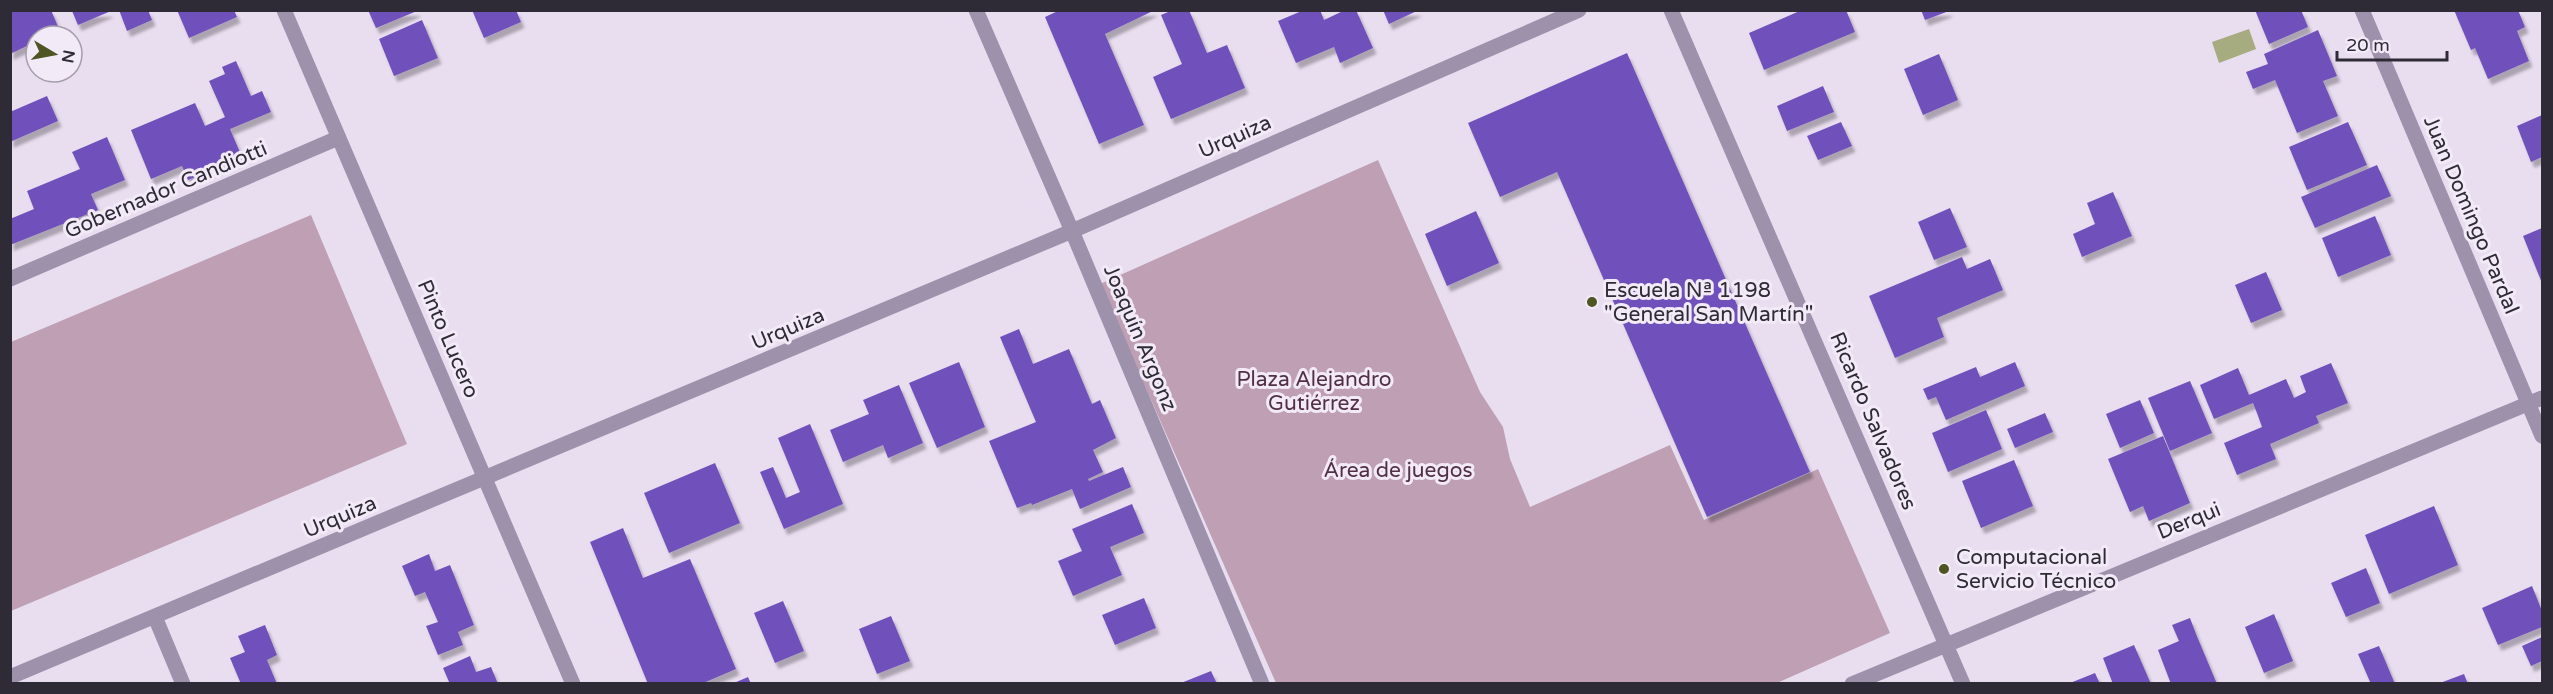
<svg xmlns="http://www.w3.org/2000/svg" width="2553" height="694" viewBox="0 0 2553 694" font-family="'Varela Round',sans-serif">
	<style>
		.green { fill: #be9fb3 }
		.water { fill: #a7ab80 }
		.building { fill: #7051bb; filter: url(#shadow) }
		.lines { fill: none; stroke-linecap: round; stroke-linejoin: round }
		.minor { stroke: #9d91ab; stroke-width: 15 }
		.tertiary { stroke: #9d91ab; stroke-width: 15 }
		.poi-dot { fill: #4f5423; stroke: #f3eaf8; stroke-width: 2 }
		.labels { text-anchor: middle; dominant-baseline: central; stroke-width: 6; stroke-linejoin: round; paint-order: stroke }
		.street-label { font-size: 21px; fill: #2e2a36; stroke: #f3eaf8 }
		.poi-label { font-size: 21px; fill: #2e2a36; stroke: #f3eaf8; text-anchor: start }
		.park-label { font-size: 21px; fill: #523044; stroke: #f3eaf8 }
	</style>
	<defs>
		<filter id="shadow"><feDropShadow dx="3.5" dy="6" stdDeviation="1.5" flood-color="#0004"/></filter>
	</defs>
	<rect width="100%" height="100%" fill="#e9def0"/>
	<!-- green -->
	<path class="green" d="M1378,160L1480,392L1503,427L1510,459L1530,507L1670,445L1704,520L1818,469L1890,633L1777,683H1276L1100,284Z
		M311,215L407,444L11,611V342Z"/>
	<!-- water -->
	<path class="water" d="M2249,29L2256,49L2219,63L2212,42Z"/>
	<!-- building -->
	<path class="building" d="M14,10H51L62,36H36V62L29,45L10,54V12Z
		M119,10H148L152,20L127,31Z
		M177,10H234L237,17L189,38Z
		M368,10H417V11L376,28Z
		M472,10H516L521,22L484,38Z
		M1060,10H1155L1105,34L1144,125L1099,144L1045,17Z
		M1173,10H1189L1207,53L1227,45L1245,88L1171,119L1153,77L1182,64L1161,15Z
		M1304,10H1320L1324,20L1345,10H1356L1373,48L1340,63L1334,47L1296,63L1278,21Z
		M1383,10H1419L1389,24Z
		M1802,10H1846L1855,32L1764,70L1749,33Z
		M1921,10H1949V11L1925,20Z
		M2255,10H2301L2308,27L2269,44Z
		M2454,10H2518L2525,27L2517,31L2529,61L2488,79L2475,48L2471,50Z
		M72,11H111L78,25Z
		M422,20L438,58L394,76L379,39Z
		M2318,30L2337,76L2323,81L2338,116L2297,133L2275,80L2253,89L2246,72L2268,64L2264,54Z
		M1627,53L1810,472L1707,517L1557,172L1500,197L1468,123Z
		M1939,54L1958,100L1923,115L1904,69Z
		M236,61L251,96L262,91L271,112L230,129L242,157L188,180L182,166L151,179L131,130L195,103L205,126L225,117L209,81L225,74L222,67Z
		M1823,86L1834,112L1787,131L1777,106Z
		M47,96L58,121L10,142V112Z
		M2542,115V157L2531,162L2517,126Z
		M1841,122L1852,146L1818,160L1807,136Z
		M2348,122L2367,165L2307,190L2289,147Z
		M107,137L125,180L91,194L98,210L10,245V219L34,209L27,191L80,169L72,152Z
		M2377,165L2391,196L2315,228L2301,197Z
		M2113,192L2132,236L2082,257L2073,234L2095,224L2087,203Z
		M1950,208L1967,247L1934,260L1918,222Z
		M1476,211L1499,263L1447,286L1425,234Z
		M2375,216L2391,255L2338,277L2322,238Z
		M2542,228V283L2523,236Z
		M1962,257L1967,269L1990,259L2003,290L1937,318L1944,337L1895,358L1869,296Z
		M2266,272L2282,310L2251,323L2235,285Z
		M1019,329L1033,364L1069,349L1092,404L1100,400L1116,438L1093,450L1103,472L1088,479L1089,481L1123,467L1131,487L1080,509L1072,489L1032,505L1031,503L1017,508L989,441L1036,422L1000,337Z
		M959,362L985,427L937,448L909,383Z
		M2015,362L2025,386L1946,420L1936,397L1928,400L1923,389L1976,367L1980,377Z
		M2331,363L2348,403L2316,416L2319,423L2270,444L2276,459L2237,475L2224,443L2262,427L2257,413L2253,403L2214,419L2200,385L2238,368L2249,395L2286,379L2294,398L2306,392L2300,376Z
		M2190,381L2212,433L2170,451L2148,398Z
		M899,385L923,443L888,458L883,445L843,462L830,430L869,414L863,400Z
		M2140,400L2154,433L2120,448L2106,414Z
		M1986,410L2002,449L1948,472L1932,433Z
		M2045,413L2053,432L2015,448L2007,429Z
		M810,424L843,504L784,529L760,472L773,467L786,498L800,492L778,438Z
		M2163,436L2190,503L2149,521L2143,506L2130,512L2108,459Z
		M2014,460L2033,506L1981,528L1962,481Z
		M715,463L740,523L669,553L644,493Z
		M1132,504L1144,533L1110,547L1122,575L1073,596L1058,561L1082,551L1072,529Z
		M2434,506L2458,565L2389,594L2365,535Z
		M623,528L643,578L690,559L736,669L701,684H648L590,542Z
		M429,554L435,571L450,565L474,625L458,632L463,645L438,655L426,626L438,622L425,592L415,596L402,566Z
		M2366,568L2380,603L2346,617L2331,583Z
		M2532,586L2542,611V627L2498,645L2482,608Z
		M1144,598L1156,628L1115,645L1102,615Z
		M783,601L804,651L775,663L754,613Z
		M2274,614L2293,661L2264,673L2245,627Z
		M891,616L910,661L877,674L859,629Z
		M2190,618L2196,634L2217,684H2171L2158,650L2179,641L2172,625Z
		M265,625L277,655L267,660L277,684H241L230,658L245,652L238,636Z
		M2542,637V661L2531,666L2522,646Z
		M2134,645L2151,684H2113L2103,658Z
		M2379,646L2395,684H2371L2358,654Z
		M470,656L476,672L491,667L498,684H450L443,668Z
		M1211,671L1217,684H1181V683Z
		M2095,673L2100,684H2070V683Z
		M2464,674L2468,684H2440V683Z
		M748,677L751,684H734V683Z"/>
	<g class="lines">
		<!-- minor -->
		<path class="minor" d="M976,10L1072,231L1262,684
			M1671,10L1963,684
			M2362,10L2542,436
			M10,279L338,138
			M155,617L183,684
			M10,677L1072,231L1579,10
			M1852,684L2542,398"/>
		<!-- tertiary -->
		<path class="tertiary" d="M284,10L573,684"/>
	</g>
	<!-- markers -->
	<g class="poi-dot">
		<circle cx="1592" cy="302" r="6"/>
		<circle cx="1944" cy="569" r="6"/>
	</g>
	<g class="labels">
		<!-- street labels -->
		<g class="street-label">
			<text transform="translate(1235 137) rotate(-24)">Urquiza</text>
			<text transform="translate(166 190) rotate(-23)">Gobernador Candiotti</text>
			<text transform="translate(2471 215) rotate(67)">Juan Domingo Pardal</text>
			<text transform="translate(788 329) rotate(-23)">Urquiza</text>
			<text transform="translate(1140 338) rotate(67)">Joaquín Argonz</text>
			<text transform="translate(448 339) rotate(67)">Pinto Lucero</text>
			<text transform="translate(1873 421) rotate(67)">Ricardo Salvadores</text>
			<text transform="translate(340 517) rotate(-23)">Urquiza</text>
			<text transform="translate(2189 521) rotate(-22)">Derqui</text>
		</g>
		<!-- poi labels -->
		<g class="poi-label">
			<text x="1604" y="290">Escuela Nª 1198<tspan x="1604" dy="24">"General San Martín"</tspan></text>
			<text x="1956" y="557">Computacional<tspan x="1956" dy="24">Servicio Técnico</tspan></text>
		</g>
		<!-- park labels -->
		<g class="park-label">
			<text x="1314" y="379">Plaza Alejandro<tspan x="1314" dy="24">Gutiérrez</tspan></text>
			<text x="1398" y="470">Área de juegos</text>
		</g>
	</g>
	<!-- border -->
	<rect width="2553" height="694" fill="none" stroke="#2e2a36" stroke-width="24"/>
	<!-- north arrow -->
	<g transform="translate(54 54) rotate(100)"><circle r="28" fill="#f3eaf8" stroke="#a49daa" stroke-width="1.5"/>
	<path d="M0-4.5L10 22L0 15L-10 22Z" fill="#4f5423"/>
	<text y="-9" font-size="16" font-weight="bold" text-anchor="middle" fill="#2e2a36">N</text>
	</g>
	<!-- scale -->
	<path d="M2337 51v9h110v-9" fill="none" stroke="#2e2a36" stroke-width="3"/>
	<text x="2346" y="51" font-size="18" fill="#2e2a36" stroke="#f3eaf8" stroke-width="4.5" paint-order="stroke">20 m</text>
</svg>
